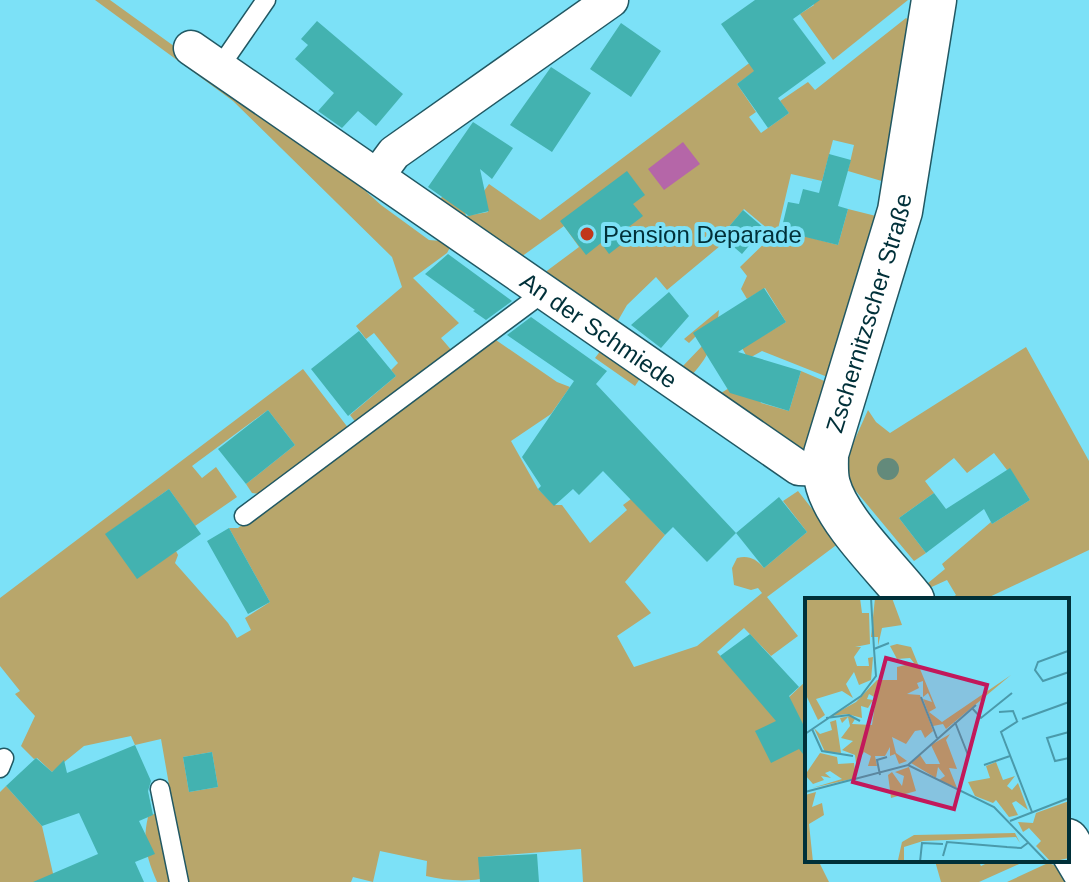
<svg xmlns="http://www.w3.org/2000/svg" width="1089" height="882" viewBox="0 0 1089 882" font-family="Arial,sans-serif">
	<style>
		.green { fill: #b8a66b; fill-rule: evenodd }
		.water { fill: #b566a8 }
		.building { fill: #43b2b0 }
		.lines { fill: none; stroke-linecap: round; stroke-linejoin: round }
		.lane-casing { stroke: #215863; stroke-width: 21 }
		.street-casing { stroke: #215863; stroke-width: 37 }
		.secondary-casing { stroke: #215863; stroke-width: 47 }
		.lane { stroke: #fff; stroke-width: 18 }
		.street { stroke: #fff; stroke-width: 34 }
		.secondary { stroke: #fff; stroke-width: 44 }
		.tree { fill: #638a7b }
		.poi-dot { fill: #c1371b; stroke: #7ce1f7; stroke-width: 3 }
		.labels { text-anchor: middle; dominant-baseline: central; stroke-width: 8; stroke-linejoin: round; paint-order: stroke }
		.poi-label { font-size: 24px; fill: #003039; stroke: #7ce1f7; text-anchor: start }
		.street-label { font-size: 24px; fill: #003039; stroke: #7ce1f7 }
		.inset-road { fill: none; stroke: #4a9aab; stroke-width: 2 }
		.view { fill: #c2185b; fill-opacity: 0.15; stroke: #c2185b; stroke-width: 4 }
		.inset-edge { fill: none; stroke: #003039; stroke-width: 4 }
	</style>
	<rect width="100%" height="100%" fill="#7ce1f7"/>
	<!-- green -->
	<path class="green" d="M95,0H110L329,158L381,205L429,240L453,242L447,253L413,278L459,323L441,338L453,352L357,424L350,415L396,376L391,370L398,363L374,333L366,339L356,326L402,287L392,257L233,101Z
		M811,0H908L833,60L800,14L814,5Z
		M906,18L909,20L885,182L848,171L854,145L833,140L822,181L791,174L778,229L838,245L848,209L876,216L830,378L762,351L719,375L746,355L742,348L786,322L765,288L747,299L741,289L747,276L740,267L774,234L744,209L721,236L726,241L667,290L656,277L627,305L616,324L544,273L579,247L564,226L521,257L439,201L447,190L462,200L466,216L488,212L484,191L489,184L540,220L756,58L762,66L737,84L756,112L749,117L761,133L789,113L780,101L808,82L815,90Z
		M719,310C716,338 711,354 692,375L681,368L705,343L698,334L689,343L684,339Z
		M493,338L557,382L570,387L551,414L511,441L538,489L554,505H562L590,543L627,510L623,505L631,499L665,535L625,582L651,613L617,636L634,667L697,646L762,593L758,588L751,590L734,585L732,568L737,558C749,555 756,559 764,568L807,532L783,501L798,491L839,543L767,597L798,636L771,656L744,628L717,652L751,690L786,700L807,680V860H818L829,882H583L581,849L479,857L480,879C463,882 443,880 426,876L427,861L380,851L373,882L353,877L351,882H186L161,739L135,745L131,736L84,746L52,772L37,758L34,759L21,746L35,716L15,694L20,691L0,666V598L303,369L349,429L260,494L252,493L246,484L295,445L268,410L192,466L202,478L216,467L237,497L195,526L169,489L106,534L137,578L176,551L178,555L175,563L228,623L237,638L251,630L245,618L270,602L229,528H238ZM212,752L218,787L189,792L183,757Z
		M604,346L643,374L635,386L595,358Z
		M1026,347L1089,461V550L983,600H948L956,595L947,580L925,590L922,588L945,569L942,564L991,522L992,524L1030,500L1010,469L1007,470L994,453L967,473L954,458L925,481L934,493L899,518L926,553L914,561L850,484L846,459L868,410L876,422L890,433Z
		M801,371L829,383L805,449L798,448L721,393L749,376L761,403L789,411Z
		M6,786L42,826L55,882H0V792Z
		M151,799L157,801L173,882H157C147,859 142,842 148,817L156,813Z
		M937,860H978L981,866L993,860H1028L979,882H941L935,861Z
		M1048,863L1057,866L1067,882H1007Z"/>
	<!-- water -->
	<path class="water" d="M683,142L700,164L664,190L648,169Z"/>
	<!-- building -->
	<path class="building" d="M755,0H820L793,19L826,63L778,98L789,113L768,128L737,84L754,71L721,24Z
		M317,21L403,94L376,126L358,111L342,128L318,111L334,93L295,59L308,45L301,39Z
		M621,23L661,51L631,97L590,69Z
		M551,67L591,93L552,152L510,125Z
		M473,122L513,148L492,179L480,169L489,211L469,216L428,187Z
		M829,154L851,160L838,206L848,209L838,245L781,231L788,202L799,204L803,189L819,193Z
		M627,171L645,195L633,204L643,216L626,229L631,237L609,254L601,243L586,255L560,221Z
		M743,210L764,228L742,254L721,236Z
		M448,254L512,301L486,320L473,311L475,310L425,274Z
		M764,288L786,322L738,352L801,371L789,411L730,393L693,333Z
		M669,292L689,316L661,348L631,325Z
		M531,317L607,371L596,384L736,533L779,497L807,532L764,568L736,533L707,562L673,527L665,535L603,471L579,495L573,489L554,506L538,489L541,486L522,457L574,381L507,335Z
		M359,331L396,376L348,416L311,369Z
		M268,410L295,445L246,484L218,449Z
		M1010,468L1030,500L992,524L984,509L926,553L899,518L934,493L946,509Z
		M169,489L201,534L137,579L105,534Z
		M229,528L270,602L248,614L207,541Z
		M750,634L799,687L789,696L803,724L807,725V759L799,749L771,763L755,731L776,721L720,656Z
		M135,745L151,781L148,791L153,815L139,821L155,854L135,862L144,882H33L98,854L79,813L42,826L6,786L36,758L52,772L64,760L67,773Z
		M212,752L218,787L189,792L183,757Z
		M537,854L539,882H480L478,857Z"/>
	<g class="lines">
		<!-- lane casing -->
		<g class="lane-casing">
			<path id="lane" d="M219,68L266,0
				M244,516L544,292
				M0,768L4,758
				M160,789L179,882"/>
		</g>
		<!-- street casing -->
		<g class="street-casing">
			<g id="street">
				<path id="s1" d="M191,48L799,468L825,469"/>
				<path d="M377,176L394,153L611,0"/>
			</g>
		</g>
		<!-- secondary casing -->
		<g class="secondary-casing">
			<g id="secondary">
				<path id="s2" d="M912,600C888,569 838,522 828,485C825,475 826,464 826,454L900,211L934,0"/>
				<path d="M1067,841L1089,878"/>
			</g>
		</g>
		<!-- lane -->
		<use href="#lane" class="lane"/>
		<!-- street -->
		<use href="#street" class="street"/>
		<!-- secondary -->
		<use href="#secondary" class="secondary"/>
	</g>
	<!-- trees -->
	<circle class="tree" cx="888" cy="469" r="11"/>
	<!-- markers -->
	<circle class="poi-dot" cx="587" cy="234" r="8"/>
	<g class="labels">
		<!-- poi labels -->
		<g class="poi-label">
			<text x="603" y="234">Pension Deparade</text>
		</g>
		<!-- street labels -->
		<g class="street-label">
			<text stroke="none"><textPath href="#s2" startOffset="322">Zschernitzscher Straße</textPath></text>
			<text stroke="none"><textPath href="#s1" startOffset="496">An der Schmiede</textPath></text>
		</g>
	</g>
	<!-- overview -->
	<g transform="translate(805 598)">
		<rect width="264" height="264" fill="#7ce1f7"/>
		<path d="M0,0H55L57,15H64L65,46L50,49H56L49,59L52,68H64L63,60L68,59L66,82L54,87L49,74L41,86L48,100L37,93L11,101L20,117L13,122L0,95ZM70,0H87L97,27L77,30L73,48V39H66ZM92,46L106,49L131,110L124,114L137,124L206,77L141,131L138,126L128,128L118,101L127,104L123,95L118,99V83L112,85L114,90L102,96L115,97L128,133L120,140L116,132L110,133L101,146L87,139L91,155L102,163L94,166L90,156L85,158V149L80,158H70L72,168H63L66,158L59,154L51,165L50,157L37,152L48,143L36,140L45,128L43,119L37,125L35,120L45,118L50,121L47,126L67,127L71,100L64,96L62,101L68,102L63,110L56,108L57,120L42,116L26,118L51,104L72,82H92V69L109,65L105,60L92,61L85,48ZM31,122L36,155L20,154L9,130L15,136L27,132L25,124ZM145,136L141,142L152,171L144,170L152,190L134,182L140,178L133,169L131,180L106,165L115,157L121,166H135L126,147ZM15,155L32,159L33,166L49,165L51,180L7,190L37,181L25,173L20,175L26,180L16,178L19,182L8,186L0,177ZM191,164L198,182L210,178L202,188L207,192L213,185L223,212L211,203L207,205L213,217L204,219L191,202L188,205L170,198L163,184L185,180L181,168ZM104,169L111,193L86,200L83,177L87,174L97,188L99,178L90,174ZM11,194L7,209L17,205L19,217L4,226L8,264H0V197ZM264,203V260L246,264L231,248L236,243L224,230L218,234L213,224L228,225L231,215ZM210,235L215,245L211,239L118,243L99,249V264H22L93,262L97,244L109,237Z" fill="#b8a66b"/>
		<path class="inset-road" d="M66,0L69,51M263,53L233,64L230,72L238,83L264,74M116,99L132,140M167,110L176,120L207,95M194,114L208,113L212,123M21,120L44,117L55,123M217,121L264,104M213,123L196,134L227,214M150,124L163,157M7,131L17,153L48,158M264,134L242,140L250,163L264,160M0,136L56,98L71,78L69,51L84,45M103,167L171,107M179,167L205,158M75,177L72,162L82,159M0,194L103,167L189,209L242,264M205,223L264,200M201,249L216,250L224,244M138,258L142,244L202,249M115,264L117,245L138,246"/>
		<path class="view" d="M81,60L182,87L149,211L48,184Z"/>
		<rect width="264" height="264" class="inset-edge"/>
	</g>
</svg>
